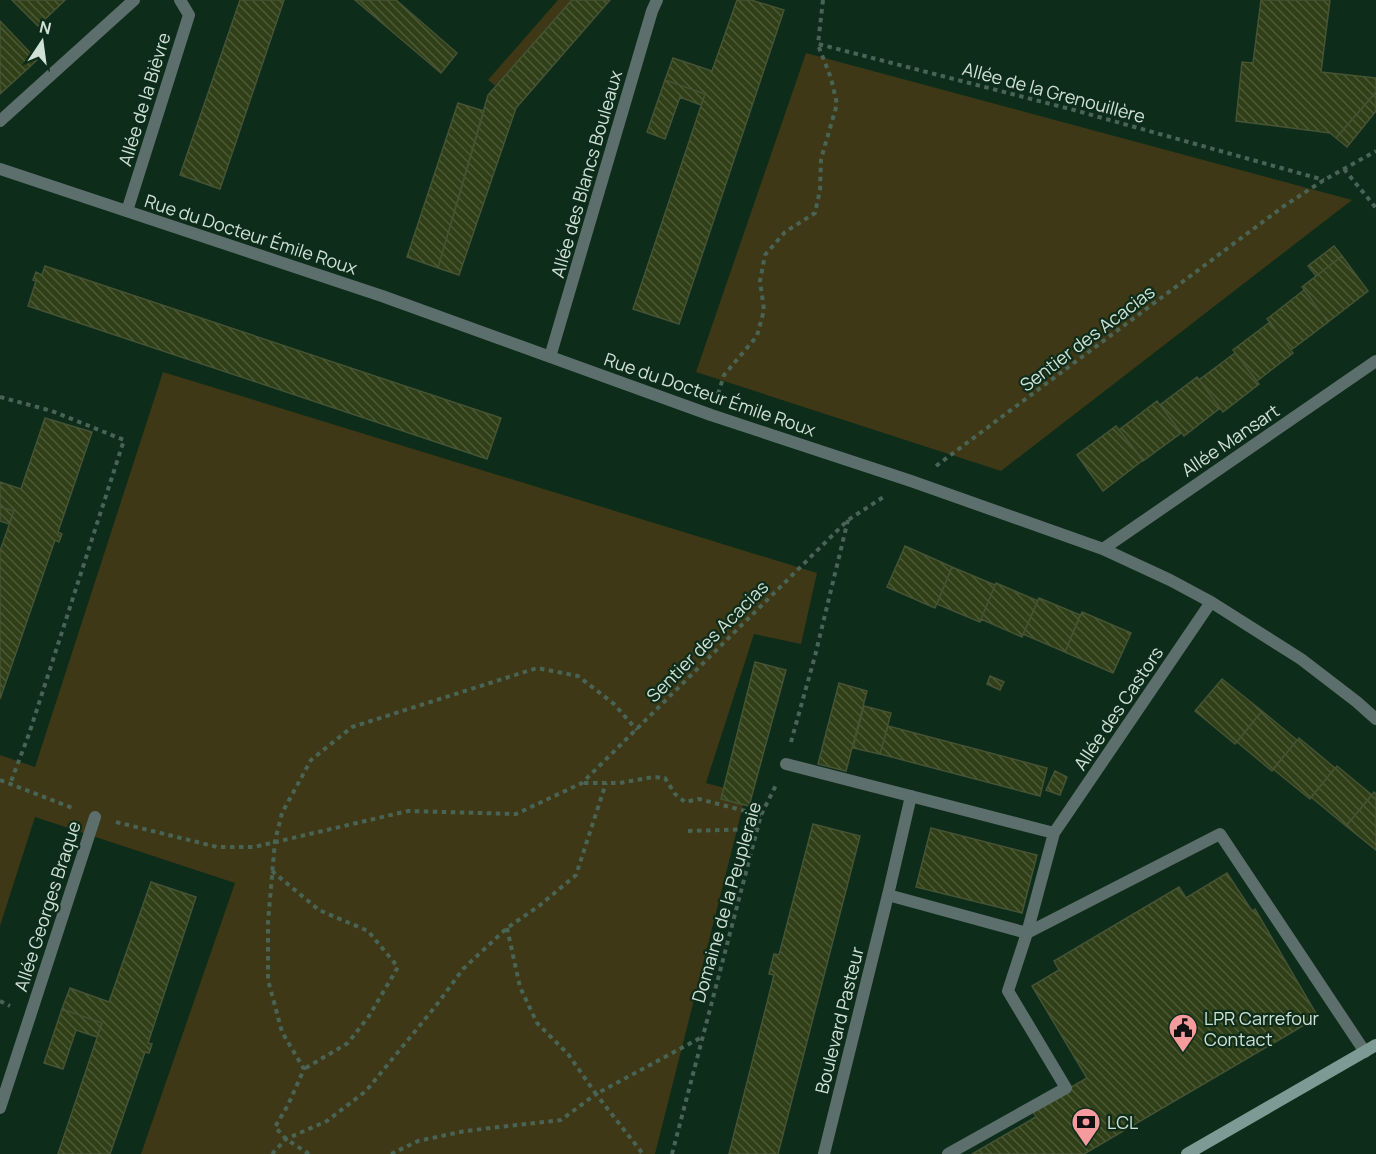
<svg xmlns="http://www.w3.org/2000/svg" width="1376" height="1154" viewBox="0 0 1376 1154" font-family="Manrope,sans-serif">
	<style>
		.green { fill: #3e3816 }
		.building { fill: url(#building-back-hatch); stroke: #465335; stroke-width: 1.5 }
		.lines { fill: none; stroke-linecap: round; stroke-linejoin: round }
		.path { stroke: #496454; stroke-width: 4; stroke-dasharray: 4.5 4.5; stroke-linecap: butt }
		.lane { stroke: #5d6f6c; stroke-width: 12 }
		.street { stroke: #5d6f6c; stroke-width: 12 }
		.secondary { stroke: #7d9a95; stroke-width: 12 }
		.labels { text-anchor: middle; dominant-baseline: central; stroke-width: 4.5; stroke-linejoin: round; paint-order: stroke }
		.street-label { font-size: 18px; fill: #d0e1d5; stroke: #0d2c1a }
		.poi-label { font-size: 18px; fill: #d0e1d5; stroke: #0d2c1a; text-anchor: start }
	</style>
	<defs>
		<pattern id="building-back-hatch" width="6" height="6" patternUnits="userSpaceOnUse" patternTransform="scale(1.5)"><rect width="6" height="6" fill="#2f3f17"/><path d="M-1 5l2 2M0 0l6 6M5-1l2 2" fill="none" stroke="#4c5a38"/></pattern>
	</defs>
	<rect width="100%" height="100%" fill="#0d2c1a"/>
	<!-- green -->
	<path class="green" d="M558,0H572L497,87L488,80Z
		M806,53L1352,200L1001,471L696,372Z
		M163,372L817,573L801,644L754,634L706,783L746,794L655,1154H141L235,883L35,817L0,926V755L35,767Z"/>
	<!-- building -->
	<path class="building" d="M12,0H65L38,26Z
		M240,0H284L220,189L180,175Z
		M355,0H396L457,53L441,73Z
		M572,0H610L516,108L459,275L438,268L488,95Z
		M737,0H751L784,10L679,324L633,309L705,94L665,80L673,58L712,71Z
		M1261,0H1330L1321,72L1376,78V92L1336,138L1330,133L1236,121L1242,62L1253,63Z
		M0,21L37,60L0,94Z
		M665,80L705,94L701,105L680,97L665,139L647,132Z
		M1376,92V111L1347,147L1336,138Z
		M458,103L484,111L438,268L407,257Z
		M1334,246L1342,256L1316,276L1308,266Z
		M1342,256L1368,291L1328,322L1302,287Z
		M45,266L501,418L487,459L28,306L36,281L33,280L36,272L42,275Z
		M1304,290L1328,322L1291,350L1267,319Z
		M1270,322L1293,353L1257,381L1233,350Z
		M1235,353L1259,384L1223,412L1199,380Z
		M1197,377L1220,408L1184,436L1160,405Z
		M1157,401L1181,433L1143,461L1119,430Z
		M45,418L92,432L58,532L62,534L59,542L55,540L0,699V551L14,511L0,507V482L21,489Z
		M1116,426L1143,460L1103,491L1077,455Z
		M0,507L14,511L9,524L0,521Z
		M905,546L952,567L935,608L887,587Z
		M952,567L995,585L980,622L937,604Z
		M996,583L1038,601L1022,637L981,619Z
		M1039,598L1080,615L1065,652L1023,634Z
		M1082,612L1131,633L1113,673L1065,652Z
		M755,662L786,670L749,806L721,799Z
		M990,676L1004,682L1000,690L987,684Z
		M1222,679L1262,711L1235,744L1195,711Z
		M839,683L867,691L846,771L818,764Z
		M864,706L891,713L880,754L853,748Z
		M1262,711L1297,740L1272,771L1237,742Z
		M888,726L1047,768L1040,796L880,754Z
		M1299,738L1335,768L1310,799L1273,769Z
		M1337,766L1372,795L1346,826L1311,797Z
		M1055,771L1067,777L1060,795L1046,790Z
		M1374,792L1376,794V850L1346,826Z
		M813,824L860,836L778,1154H729L774,975L769,974L774,954L779,955Z
		M931,828L1037,855L1022,913L916,887Z
		M1227,873L1252,911L1255,909L1318,1017L1084,1154H972L1036,1117L1032,1110L1087,1078L1032,986L1059,970L1054,961L1179,887L1186,898Z
		M151,882L196,897L148,1043L152,1044L149,1053L145,1052L110,1154H58L102,1023L62,1009L70,988L109,1002Z
		M62,1009L102,1023L97,1037L76,1030L63,1069L44,1063Z"/>
	<g class="lines">
		<!-- path -->
		<path class="path" d="M823,0L818,44L1074,110L1324,180
			M1344,169L1376,208
			M718,394L724,375L757,336L764,310L760,281L765,255L785,232L815,213L820,190L821,159L837,104L831,78L818,45
			M0,397L52,411L124,440L29,734L10,784
			M936,466L1284,206L1324,180L1376,151
			M791,742L815,656L848,520
			M0,780L75,809
			M584,783H620L653,777L665,778L675,794L685,802L699,799L761,815
			M116,822L217,847H254L408,811L516,814L582,783L848,520L885,496
			M688,831L757,829
			M272,871L319,910L368,931L398,967L369,1016L348,1043L304,1069
			M507,928L520,987L537,1023L568,1054L596,1094L702,1037
			M0,1001L10,1006
			M272,1154L286,1139L327,1121L366,1091L435,1007L463,969L507,928L539,906L576,875L606,783
			M309,1154L286,1139L275,1127L288,1105L304,1069L282,1032L268,980V922L275,841L282,813L311,760L352,727L537,668L578,676L614,704L637,730
			M391,1154L418,1141L465,1131L561,1120L596,1094L643,1154
			M672,1154L761,815L777,783"/>
		<!-- lane -->
		<path class="lane" d="M127,211L189,15L180,0
			M911,796L888,895L1027,933L1220,834L1365,1052
			M948,1154L1066,1088L1008,991L1027,933"/>
		<!-- street -->
		<path class="street" d="M0,121L134,0
			M0,169L382,296L711,415L911,481L1103,549L1170,580L1211,602L1301,659L1357,702L1376,719
			M550,357L652,11L657,0
			M1103,549L1376,361
			M786,764L1054,833
			M1027,933L1054,833L1211,602
			M0,1108L95,817
			M824,1154L888,895"/>
		<!-- secondary -->
		<path class="secondary" d="M1187,1154L1376,1045"/>
	</g>
	<!-- icons -->
	<defs>
		<g id="civic-pin" transform="scale(1.5)"><path d="M0 17L-7.5 6A9.5 9.5 0 1 1 7.5 6Z" fill="#f59b9e" stroke="#0d2c1a"/><path d="M-.6-6.5H3V-4.5H.6V-3L4-1V1h2V6H-6V1h2V-1L-.6-3ZM-1.2 2.5V6h2.4V2.5Z" fill="#111"/></g>
		<g id="bank-pin" transform="scale(1.5)"><path d="M0 17L-7.5 6A9.5 9.5 0 1 1 7.5 6Z" fill="#f59b9e" stroke="#0d2c1a"/><path d="M-6-4H6V4H-6ZM0-2.3a2.3 2.3 0 1 0 0 4.6a2.3 2.3 0 1 0 0-4.6Z" fill="#111"/></g>
	</defs>
	<g fill-rule="evenodd">
		<use href="#civic-pin" x="1183" y="1028"/>
		<use href="#bank-pin" x="1086" y="1122"/>
	</g>
	<g class="labels">
		<!-- street labels -->
		<g class="street-label">
			<text transform="translate(1054 92) rotate(15)">Allée de la Grenouillère</text>
			<text transform="translate(144 99) rotate(-73)">Allée de la Bièvre</text>
			<text transform="translate(586 174) rotate(-74)">Allée des Blancs Bouleaux</text>
			<text transform="translate(251 234) rotate(18)">Rue du Docteur Émile Roux</text>
			<text transform="translate(1087 338) rotate(-37)">Sentier des Acacias</text>
			<text transform="translate(710 394) rotate(19)">Rue du Docteur Émile Roux</text>
			<text transform="translate(1230 440) rotate(-34)">Allée Mansart</text>
			<text transform="translate(707 641) rotate(-45)">Sentier des Acacias</text>
			<text transform="translate(1118 708) rotate(-56)">Allée des Castors</text>
			<text transform="translate(726 902) rotate(-74)">Domaine de la Peupleraie</text>
			<text transform="translate(47 906) rotate(-72)">Allée Georges Braque</text>
			<text transform="translate(839 1020) rotate(-76)">Boulevard Pasteur</text>
		</g>
		<!-- poi labels -->
		<g class="poi-label">
			<text x="1204" y="1018">LPR Carrefour<tspan x="1204" dy="21">Contact</tspan></text>
			<text x="1107" y="1122">LCL</text>
		</g>
	</g>
	<!-- north arrow -->
	<g transform="translate(42 42) rotate(13)" stroke="#0d2c1a" stroke-width="4.5" paint-order="stroke">
	<path d="M0-4.5L10 22L0 15L-10 22Z" fill="#d0e1d5"/>
	<text y="-9" font-size="16" font-weight="bold" text-anchor="middle" fill="#d0e1d5">N</text>
	</g>
</svg>
